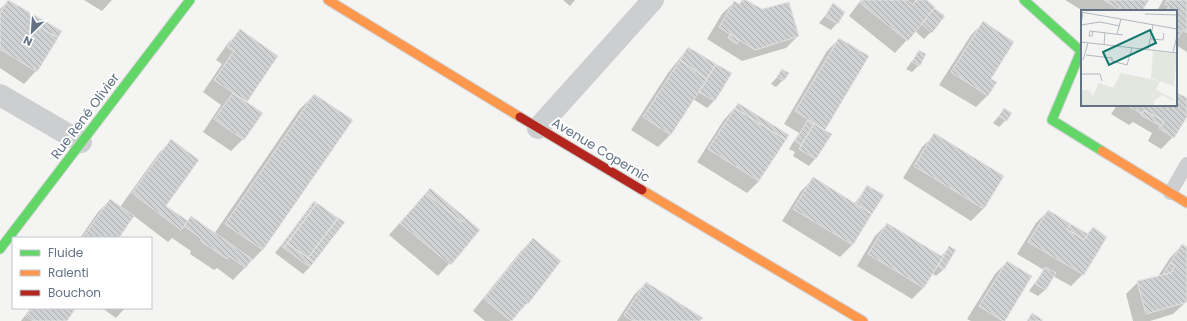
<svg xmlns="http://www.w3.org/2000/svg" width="1187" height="321" viewBox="0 0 1187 321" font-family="Poppins,sans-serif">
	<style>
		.shadow { fill: #0003 }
		.building { fill: url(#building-back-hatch); stroke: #e3e3e2 }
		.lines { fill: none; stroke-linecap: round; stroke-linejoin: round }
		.fast-casing { stroke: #d0d2d2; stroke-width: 11 }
		.slow-casing { stroke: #d0d2d2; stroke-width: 11 }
		.jam-casing { stroke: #d0d2d2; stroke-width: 11 }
		.lane { stroke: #cdcecf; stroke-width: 14 }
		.street { stroke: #cdcecf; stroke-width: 22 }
		.fast { stroke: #63d668; stroke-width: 9 }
		.slow { stroke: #ff974d; stroke-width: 9 }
		.jam { stroke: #b3261e; stroke-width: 9 }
		.labels { text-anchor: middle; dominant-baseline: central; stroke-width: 4; stroke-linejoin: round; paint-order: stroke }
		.street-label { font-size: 13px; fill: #627184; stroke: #fff }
		.inset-road { fill: none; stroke: #b1b8bf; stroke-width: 1 }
		.view { fill: #0f766e; fill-opacity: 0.15; stroke: #0f766e; stroke-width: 2 }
		.inset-edge { fill: none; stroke: #627184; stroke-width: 2 }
	</style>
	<defs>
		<pattern id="building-back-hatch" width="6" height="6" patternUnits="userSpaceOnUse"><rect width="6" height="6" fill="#d0d1d2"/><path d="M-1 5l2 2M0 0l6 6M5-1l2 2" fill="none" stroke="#acaeb0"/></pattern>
	</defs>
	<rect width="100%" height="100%" fill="#f4f4f2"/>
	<!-- shadow -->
	<path class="shadow" d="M9,0L43,21L36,71L24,84L0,68V9Z
		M84,0H112L102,11Z
		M563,0H575L570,6Z
		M744,0L798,36L786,48L742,61L707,39L722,14L734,2L739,4Z
		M861,0H925L934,7L931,32L924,39L915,31L895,53L849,16Z
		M1065,0H1148L1141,11H1083Z
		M1163,0H1187V52L1176,45V11H1157Z
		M834,5L837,23L831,30L819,23Z
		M983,23L990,79L988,95L976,107L939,85L971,35Z
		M240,31L277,56L245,102L261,113L243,139L231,151L203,132L221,105L203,92L222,64L216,60L228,43Z
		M839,39L823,130L831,134L815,159L809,166L793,156L795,152L789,149L799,133L784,124L827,51Z
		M688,48L731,74L714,101L707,108L693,99L670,135L658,147L631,130L668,73Z
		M919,52V65L912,72L906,69Z
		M783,70V80L776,87L771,84Z
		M1176,93L1187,100V115L1173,137L1161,149L1148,141L1152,133L1133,122L1129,125L1111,114L1117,105H1176Z
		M314,95L352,120L262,250L233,280L217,268L214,270L190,254L191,251L172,238L168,242L134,216L118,238H80L98,212L110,200L120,207L159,153L171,141L165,206L187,222L214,234L299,110Z
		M738,104L759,181L747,193L697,162L723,121Z
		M1004,110L1006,120L999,127L993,123Z
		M935,135L983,209L971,221L903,178L922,147Z
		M813,179L854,204L868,186L871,213L852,245L840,257L782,221L801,191Z
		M430,189L479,230L438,276L389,235Z
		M314,202L310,267L303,274L275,253Z
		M1048,211L1087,234L1093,228L1106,237L1083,274L1071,286L1053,276L1045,290L1038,296L1029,291L1044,270L1017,254L1036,223Z
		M887,224L941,257L949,247L955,251L943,270L936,276L932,273L924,287L912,299L857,266L875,236Z
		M533,239L560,261L512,321H485L473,311L521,251Z
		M1182,245L1187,249L1186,302L1173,314L1150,321H1133L1126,294L1138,282L1161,276L1159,275L1170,258Z
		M1007,262L1004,321H971L967,319L995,274Z
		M646,283L699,321H617L634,295Z
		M31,308H75L66,321H21Z
		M102,308H125L116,318Z"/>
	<!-- building -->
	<path class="building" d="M8,0L43,20L39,27L58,38L37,72L0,49V13Z
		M742,0H746L762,9L789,2L799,36L755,50L719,27L734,1L740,4Z
		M862,0H907L913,5L916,0H927L935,7L908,41L860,3Z
		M1104,0H1149L1142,11H1122Z
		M1167,0H1187V33L1183,30L1176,41V11H1166L1169,6L1165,4Z
		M833,3L845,12L838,24L825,16Z
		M934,8L945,16L932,33L922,24Z
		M43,20L62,31L58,38L39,27Z
		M983,21L1014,42L991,79L997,82L988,96L951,72Z
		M240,29L278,56L247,102L214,80L234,51L227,47Z
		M730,34L739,40L737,44L728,38Z
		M839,38L869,56L825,130L795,111Z
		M688,47L716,64L707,79L680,60Z
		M919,50L926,54L920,66L912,62Z
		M680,60L707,79L671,135L643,117Z
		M716,64L732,73L715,101L699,92Z
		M782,69L789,73L784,81L777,77Z
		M1176,92L1187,98V117L1174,138L1159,128L1164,121L1144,110L1142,114L1127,105H1176Z
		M233,93L263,113L244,140L214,119Z
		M314,94L353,120L263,250L225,224Z
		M738,103L789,135L786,140L735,108Z
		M735,108L786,140L759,181L708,149Z
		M1004,108L1012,113L1007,121L999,116Z
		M1144,110L1164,121L1161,126L1141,115Z
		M808,120L814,124L801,145L795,141Z
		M814,124L832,134L816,159L799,149Z
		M934,133L1004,176L984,209L914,166Z
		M171,139L199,160L166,206L188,221L181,230L132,193Z
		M813,177L872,214L853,245L793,209Z
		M867,185L884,195L872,214L856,204Z
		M430,188L466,218L462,222L426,193Z
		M426,193L462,222L466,218L480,230L451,265L400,223Z
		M110,199L134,216L119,238H82Z
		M314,201L317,203L284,248L281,246Z
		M317,203L338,218L308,258L287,243Z
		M1048,210L1071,224L1067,229L1084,240L1093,227L1107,237L1084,275L1028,242Z
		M191,216L252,259L246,268L229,256L227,259L201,241L202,239L184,226Z
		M338,218L345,222L314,262L308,258Z
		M887,223L943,257L924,288L868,254Z
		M1071,224L1088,234L1084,240L1067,229Z
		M533,238L561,261L528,304L527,303L511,321L484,299Z
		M287,243L314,262L310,267L284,248Z
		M1182,244L1187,247V302L1146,314L1137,281L1171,273L1175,266L1170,263Z
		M949,246L956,250L944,270L938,266Z
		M1007,261L1032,276L1005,321H1003L979,306Z
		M1170,263L1175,266L1171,273L1163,274Z
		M1045,267L1056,273L1046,290L1035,284Z
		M646,282L703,318L700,321H633L624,315Z
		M33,308H76L67,321H33L26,316Z
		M1032,313L1043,320L1042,321H1027Z"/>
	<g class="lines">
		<!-- fast casing -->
		<g class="fast-casing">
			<path id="fast" d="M1024,0L1081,51L1052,120L1102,151
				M0,249L190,0"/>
		</g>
		<!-- slow casing -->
		<g class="slow-casing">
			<path id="slow" d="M328,0L520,117
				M1102,151L1187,203
				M642,190L863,321"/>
		</g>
		<!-- jam casing -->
		<g class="jam-casing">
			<path id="jam" d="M520,117L642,190"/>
		</g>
		<!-- lane -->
		<path class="lane" d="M1170,193L1187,164"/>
		<!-- street -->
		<path class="street" d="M0,95L81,142
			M538,128L653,0"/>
		<!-- fast -->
		<use href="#fast" class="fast"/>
		<!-- slow -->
		<use href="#slow" class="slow"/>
		<!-- jam -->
		<use href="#jam" class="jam"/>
	</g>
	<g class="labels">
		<!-- street labels -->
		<g class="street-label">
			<text transform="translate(85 116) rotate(-53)">Rue René Olivier</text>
			<text transform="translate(601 150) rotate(31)">Avenue Copernic</text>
		</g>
	</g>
	<!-- overview -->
	<g transform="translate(1081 10)">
		<rect width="96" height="96" fill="#f4f4f2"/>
		<path d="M72,41L96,44L93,76L70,68ZM75,80L93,89L90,96L92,91L81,85L73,91V96H67Z" fill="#e3e7e0"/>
		<path d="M40,63L79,71L67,96H0V80H7L12,86L18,73L32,78Z" fill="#e3e7e0"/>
		<path class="inset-road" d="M0,2L96,19M64,4L96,5M0,15L19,12L39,16M0,15L2,2M12,22L11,26H8L9,21L42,25M36,24L40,9M69,29L82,30L83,23M0,32L96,43M23,35L24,23M67,40L72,15M92,42L96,26M5,45L31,48V51L46,55L51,38M2,50L7,33M0,64H19L21,71"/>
		<path class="view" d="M69,20L75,33L28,55L22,42Z"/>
		<rect width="96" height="96" class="inset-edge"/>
	</g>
	<!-- legend -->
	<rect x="12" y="237" width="140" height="72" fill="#ffffff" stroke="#c0c6ce"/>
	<rect x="20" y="250" width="20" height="6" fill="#63d668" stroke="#c0c6ce"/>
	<text x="48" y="257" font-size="12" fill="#627184">Fluide</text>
	<rect x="20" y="270" width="20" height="6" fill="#ff974d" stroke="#c0c6ce"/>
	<text x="48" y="277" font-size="12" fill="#627184">Ralenti</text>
	<rect x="20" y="290" width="20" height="6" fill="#b3261e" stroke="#c0c6ce"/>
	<text x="48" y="297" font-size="12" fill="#627184">Bouchon</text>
	<!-- north arrow -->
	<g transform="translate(32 32) rotate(205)" stroke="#ffffff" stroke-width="3" paint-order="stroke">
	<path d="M0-3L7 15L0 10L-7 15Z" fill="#627184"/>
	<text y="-6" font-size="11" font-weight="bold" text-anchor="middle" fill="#627184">N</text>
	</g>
</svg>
